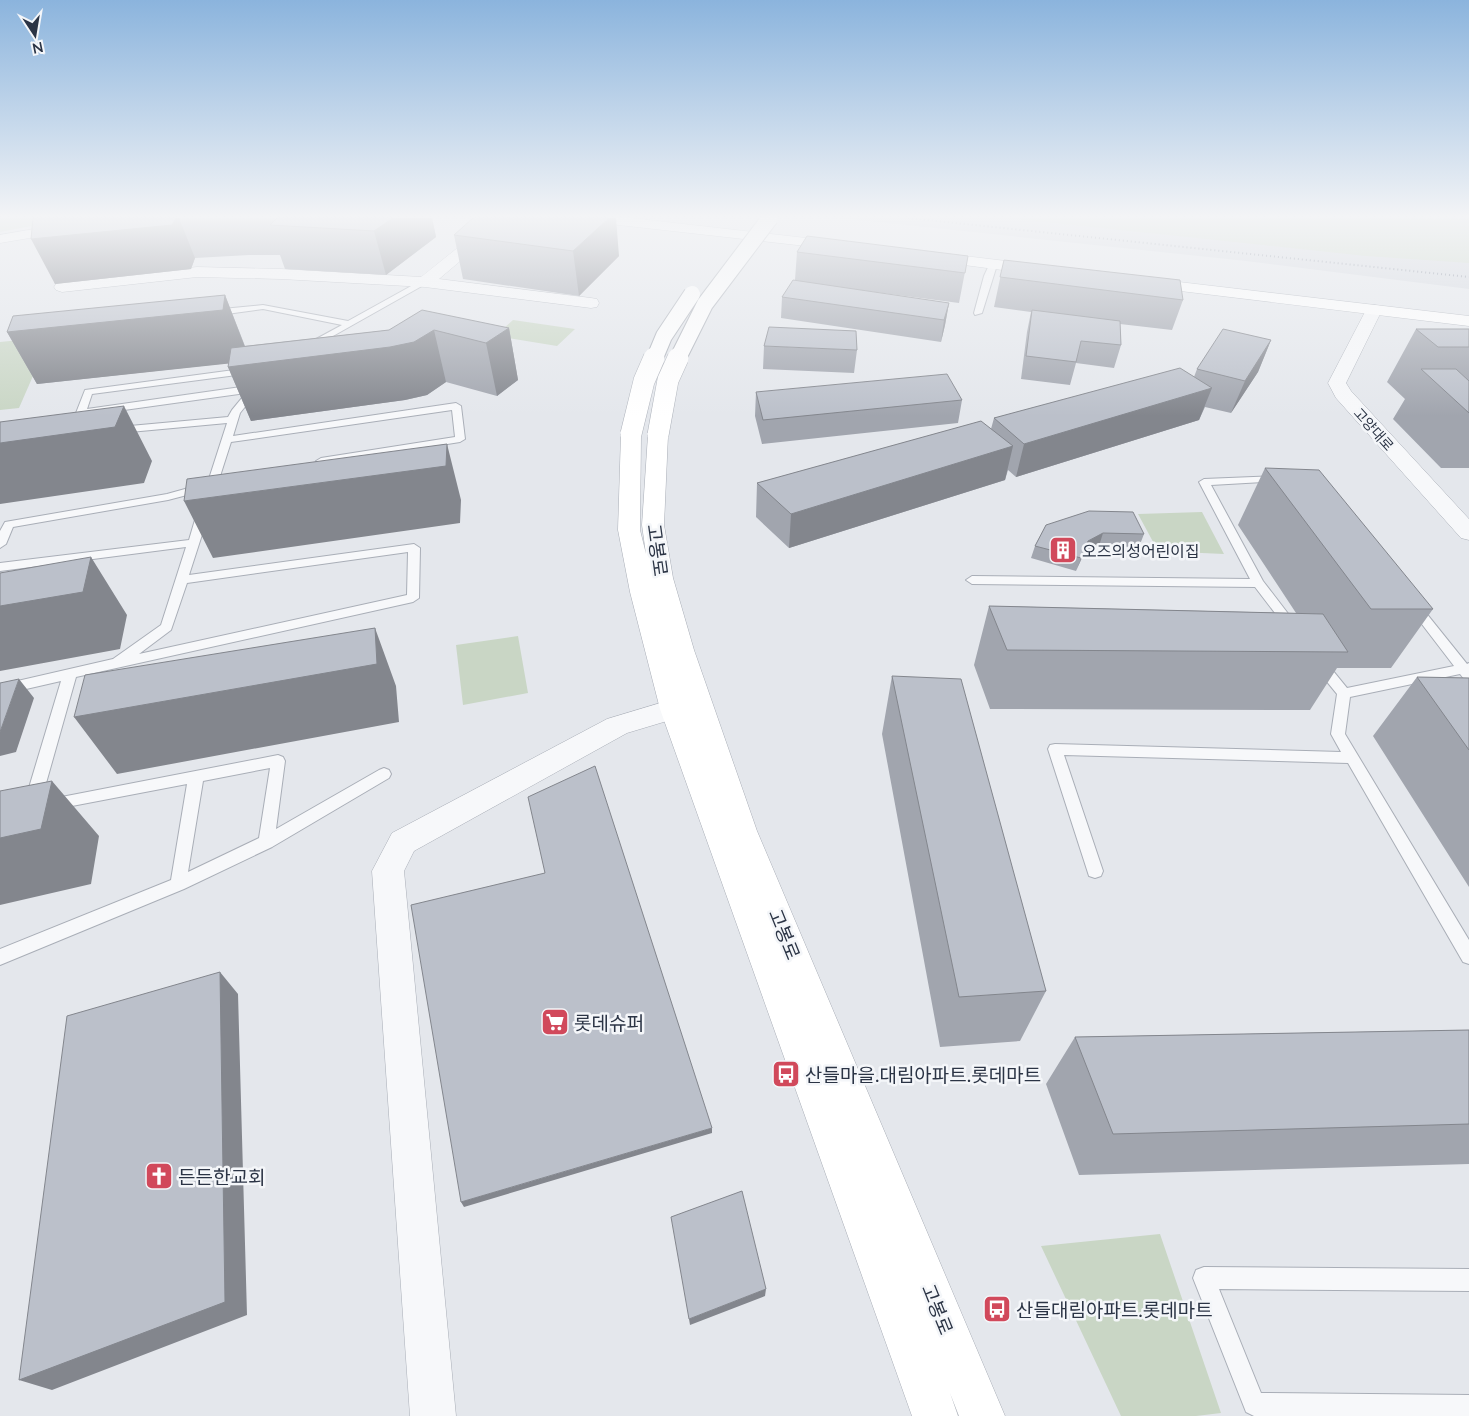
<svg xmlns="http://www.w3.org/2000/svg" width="1469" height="1416" viewBox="0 0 1469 1416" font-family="Lato,'Noto Sans KR',sans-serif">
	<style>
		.built { fill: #d2d6de }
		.green { fill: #c9d6c5 }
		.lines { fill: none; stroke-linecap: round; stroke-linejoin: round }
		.service-casing { stroke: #a9aeb7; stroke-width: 2 }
		.minor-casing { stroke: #a9aeb7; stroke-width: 1 }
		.secondary-casing { stroke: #a9aeb7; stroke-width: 1 }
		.service { fill: #f7f8fa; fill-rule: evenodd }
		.minor { fill: #f7f8fa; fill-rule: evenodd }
		.secondary { fill: #fff; fill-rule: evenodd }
		.rail { stroke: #7d8696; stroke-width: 2; stroke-dasharray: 1 3; stroke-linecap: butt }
		.secondary-bridge-far1-casing { stroke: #a9aeb7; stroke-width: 18; stroke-linecap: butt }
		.secondary-bridge-casing { stroke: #a9aeb7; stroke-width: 22; stroke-linecap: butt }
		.secondary-bridge-far1 { stroke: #fff; stroke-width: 16 }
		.secondary-bridge { stroke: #fff; stroke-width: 21 }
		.wall { fill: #a1a5ae }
		.shaded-wall { fill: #83868d }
		.building { fill: #bbc0ca; stroke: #83868d }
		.labels { text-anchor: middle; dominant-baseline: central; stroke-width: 5; stroke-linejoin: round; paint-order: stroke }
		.far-street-label { font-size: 14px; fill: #2b3445; stroke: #f4f6f9 }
		.poi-label { font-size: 16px; fill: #2b3445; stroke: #f4f6f9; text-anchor: start }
		.near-street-label { font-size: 19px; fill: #2b3445; stroke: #f4f6f9 }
		.near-poi-label { font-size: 19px; fill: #2b3445; stroke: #f4f6f9; text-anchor: start }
	</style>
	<rect width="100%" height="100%" fill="#e4e7ec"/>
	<!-- built -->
	<path class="built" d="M840,218H1052L1469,262V289L1246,261Z"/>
	<!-- green -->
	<path class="green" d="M0,218H74L0,232Z
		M1006,218L1469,219V263L1366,256Z
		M513,320L575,329L557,346L495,336Z
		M50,337L19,408L0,410V342Z
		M1202,512L1224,554L1158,551L1138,514Z
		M518,636L528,693L463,705L456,645Z
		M1160,1234L1221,1413L1196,1416H1121L1041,1246Z"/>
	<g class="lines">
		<!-- service casing -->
		<g class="service-casing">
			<path id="service" d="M990,263L997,265L982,313L975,315L974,313L984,276Z
				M422,280L429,282L310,349L307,348V344L342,325L263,309L212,316L208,313L212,310L263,305L348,321Z
				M249,368L252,369V373L92,394L87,409L255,385L260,388L240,413L233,436L456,403L461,406L465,439L460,442L321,464L316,461L321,458L455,437L452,410L231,442L214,495H206V490L168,500L13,527L6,544L0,548V531L5,522L167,494L203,484L207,485L227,423L119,433L114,430L119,427L228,417L232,410L246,393L81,416L76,413L85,390Z
				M1277,476L1281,477L1282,479L1281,481L1211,485L1263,581L1296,624L1298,627L1296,630H1288L1255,587L972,584L966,580L972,576L1250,579L1199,482L1204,479Z
				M203,510L209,513L189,575L414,544L420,548L419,598L413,602L76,677L41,801L38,805L33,807L28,805L25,801L61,681L0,695V685L113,659L161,625L186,547L0,571V563L189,540L197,513ZM408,552L407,595L139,654L171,630L187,583Z
				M1414,602L1418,603L1467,664L1469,663V681L1464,679L1460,674L1350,697L1345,734L1469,940V964L1463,962L1348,763L1064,755L1103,871L1101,876L1095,878L1089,876L1048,749L1050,745L1055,744L1341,752L1331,734L1337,694L1315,667L1313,664L1315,661H1325L1347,688L1454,666L1408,606Z
				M278,755L283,757L285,761L276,829L379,770L384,768L389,770L391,774L389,778L272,847L184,889L0,965V949L171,880L187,784L51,810L46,808L43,804L46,800ZM270,768L259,838L188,872L203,781Z
				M1204,1267L1469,1269V1291L1219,1289L1261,1393L1469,1395V1416H1254L1246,1412L1193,1278L1196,1270Z"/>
		</g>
		<!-- minor casing -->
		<g class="minor-casing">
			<path id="minor" d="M495,218H511L439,279L591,298L597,299L599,303L597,307L591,308L425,287L281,279L197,277L62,292L56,290L54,287L56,284L62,282L197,267L281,269L421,277Z
				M1374,305L1380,306L1382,310L1346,383L1351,391L1469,519V540L1461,538L1336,398L1328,383L1366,310L1368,306Z
				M697,692L707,695L711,702L707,709L627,733L414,851L404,871L456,1416H410L372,871L392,833L607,719Z"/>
		</g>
		<!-- secondary casing -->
		<g class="secondary-casing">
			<path id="secondary" d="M98,218H131L124,222L0,243V235Z
				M585,218H631L841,242L846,243L848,246L846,249L841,250L592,222Z
				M931,252L1040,265L1046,267L1048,270L1046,273L1040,275L926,260L923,257L926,254Z
				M1145,278L1469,316V326L1139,286L1137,283L1139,280Z
				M631,428L638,430L641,434L640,530L646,554L642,525L648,435L651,431L658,429L665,431L668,435L664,525L673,578L694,650L757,831L1005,1416H959L950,1393L958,1416H912L660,709L630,592L618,530L621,434L624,430Z"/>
		</g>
		<!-- service -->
		<use href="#service" class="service"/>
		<!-- minor -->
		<use href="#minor" class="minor"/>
		<!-- secondary -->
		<use href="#secondary" class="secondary"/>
		<!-- rail -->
		<path class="rail" d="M908,218L1469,277"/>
		<!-- secondary-bridge-far1 casing -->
		<g class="secondary-bridge-far1-casing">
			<path id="secondary-bridge-far1" d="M654,360L664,336L692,294
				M677,360L705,304L770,218"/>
		</g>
		<!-- secondary-bridge casing -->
		<g class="secondary-bridge-casing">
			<path id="secondary-bridge" d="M631,434L644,381L654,358
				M658,435L668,380L678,358"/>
		</g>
		<!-- secondary-bridge-far1 -->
		<use href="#secondary-bridge-far1" class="secondary-bridge-far1"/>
		<!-- secondary-bridge -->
		<use href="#secondary-bridge" class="secondary-bridge"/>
	</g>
	<!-- wall -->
	<path class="wall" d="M33,218H432L436,237L386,275L285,269L280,255H249L195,258L191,269L55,284Z
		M454,235L619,256L579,296L463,279Z
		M797,252L968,256L959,303L859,290L949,303L945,325L941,342L781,318L782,297L795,280Z
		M1004,260L1183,300L1172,330L1120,324L1121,345L1114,368L1076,363L1070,385L1021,379L1027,332L1031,312L994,307Z
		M225,295L245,346L389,330L509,328L518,380L497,396L446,382L427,395L405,400L251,421L228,367L229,363L37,384L7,332Z
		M1416,329H1469V468H1441L1393,419L1405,399L1387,382Z
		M1271,340L1258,372L1231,413L1205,407L1199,420L1016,477L1008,470L1005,480L789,548L756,517L757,483L991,429L994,418L1194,377L1197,369Z
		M764,346L857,350L854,373L763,369Z
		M756,392L962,400L958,423L762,444L755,416Z
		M1265,468L1433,609L1391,668H1337L1310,710L990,709L974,665L989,606L1296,613L1238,525Z
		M1046,525L1144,534L1139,547L1099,546L1084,553L1076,571L1031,558L1035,546Z
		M892,676L1046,991L1020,1041L940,1047L882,734Z
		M1417,677L1469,678V887L1373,736Z
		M1469,1030V1164L1079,1175L1046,1084L1075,1037Z"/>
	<!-- shaded-wall -->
	<path class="shaded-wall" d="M176,218H179L195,258L191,269L55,284L31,239Z
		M393,218H432L436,237L386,275L374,231Z
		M609,218H616L619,256L579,296L573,251Z
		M225,295L245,347L243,362L37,384L7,332Z
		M949,303L945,325L941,342L944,320Z
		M509,328L518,380L497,396L486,343Z
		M434,330L446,382L427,395L405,400L251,421L228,367Z
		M1271,340L1258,372L1231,413L1245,381Z
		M1212,388L1199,420L1016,477L1024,444Z
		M124,406L152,461L144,483L0,504V443Z
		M447,444L461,500L460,523L213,558L184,501Z
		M1013,446L1005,480L789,548L791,514Z
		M1103,533L1099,546L1084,553L1076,571L1088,541Z
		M91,557L127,615L120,649L0,671V606Z
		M375,628L396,686L399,722L117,774L74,717Z
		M19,679L34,698L16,752L0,756V732Z
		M52,781L99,836L91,884L0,905V838Z
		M220,972L238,994L247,1315L52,1390L19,1380Z
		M712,1128V1133L464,1207L461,1202Z
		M766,1289L765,1296L690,1325L689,1319Z"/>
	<!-- building -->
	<path class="building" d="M33,218H176L172,225L31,239Z
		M277,218H393L374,231L270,225Z
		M473,218H609L573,251L454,235Z
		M807,236L968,256L965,273L797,252Z
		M1004,260L1180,280L1183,300L1000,277Z
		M793,280L949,303L944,320L782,297Z
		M225,295L223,310L7,332L13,316Z
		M422,310L509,328L486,343L434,330L414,342L390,347L228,367L231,348L389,330Z
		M1032,310L1120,321L1121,345L1081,341L1076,362L1026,356Z
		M769,327L856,331L857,350L764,346Z
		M1223,329L1271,340L1245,381L1197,369Z
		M1416,329H1469V347H1438Z
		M1180,368L1212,388L1024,444L994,418Z
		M1421,369H1456L1469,381V413Z
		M947,374L962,400L763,420L756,392Z
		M124,406L115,427L0,443V422Z
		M981,421L1013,446L791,514L757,483Z
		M447,444L446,466L184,501L187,479Z
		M1265,468L1319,470L1433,609H1371Z
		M1089,511L1133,512L1144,534L1103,533L1088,541L1081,558L1035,546L1046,525Z
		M91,557L83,592L0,606V573Z
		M989,606L1323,614L1348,652L1007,650Z
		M375,628L377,664L74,717L85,675Z
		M892,676L961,679L1046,991L959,997Z
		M1417,677L1469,678V750Z
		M19,679L0,732V683Z
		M595,766L712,1128L461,1202L411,905L545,873L528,797Z
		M52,781L41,829L0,838V791Z
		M220,972L225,1302L19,1380L67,1016Z
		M1469,1030V1124L1113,1134L1075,1037Z
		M742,1191L766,1289L689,1319L671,1217Z"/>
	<!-- sky -->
	<linearGradient id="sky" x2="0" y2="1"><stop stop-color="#8bb4dd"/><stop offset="0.52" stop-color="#f3f4f6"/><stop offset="1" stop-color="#f3f4f6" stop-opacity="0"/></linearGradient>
	<rect width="1469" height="416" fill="url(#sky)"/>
	<!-- icons -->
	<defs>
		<g id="building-square" transform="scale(1.4375)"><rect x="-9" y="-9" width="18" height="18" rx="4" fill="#d1495b" stroke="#f4f6f9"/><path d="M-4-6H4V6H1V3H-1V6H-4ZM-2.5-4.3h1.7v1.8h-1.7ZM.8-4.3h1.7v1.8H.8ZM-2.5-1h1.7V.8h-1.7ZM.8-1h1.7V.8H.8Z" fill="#fff"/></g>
		<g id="supermarket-square" transform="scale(1.4375)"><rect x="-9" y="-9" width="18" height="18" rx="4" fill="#d1495b" stroke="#f4f6f9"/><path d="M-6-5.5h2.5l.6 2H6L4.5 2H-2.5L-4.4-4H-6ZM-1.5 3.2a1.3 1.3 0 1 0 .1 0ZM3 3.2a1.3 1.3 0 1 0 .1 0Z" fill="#fff"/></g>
		<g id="bus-square" transform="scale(1.4375)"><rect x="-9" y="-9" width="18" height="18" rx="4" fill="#d1495b" stroke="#f4f6f9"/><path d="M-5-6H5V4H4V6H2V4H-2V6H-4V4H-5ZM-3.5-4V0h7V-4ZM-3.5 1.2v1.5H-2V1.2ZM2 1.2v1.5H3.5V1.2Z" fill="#fff"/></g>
		<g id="church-square" transform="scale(1.4375)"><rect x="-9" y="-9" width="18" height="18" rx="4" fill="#d1495b" stroke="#f4f6f9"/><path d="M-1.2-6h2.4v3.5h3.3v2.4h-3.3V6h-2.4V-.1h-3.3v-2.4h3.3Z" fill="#fff"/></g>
	</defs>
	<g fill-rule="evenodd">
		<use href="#building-square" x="1063" y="550"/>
		<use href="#supermarket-square" x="555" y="1022"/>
		<use href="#bus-square" x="786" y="1074"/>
		<use href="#church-square" x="159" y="1176"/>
		<use href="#bus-square" x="997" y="1309"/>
	</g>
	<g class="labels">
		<!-- far-street labels -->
		<g class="far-street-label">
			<text transform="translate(1374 429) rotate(48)">고양대로</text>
		</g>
		<!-- poi labels -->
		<g class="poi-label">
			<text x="1082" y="550">오즈의성어린이집</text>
		</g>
		<!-- near-street labels -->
		<g class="near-street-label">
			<text transform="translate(658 550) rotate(82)">고봉로</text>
			<text transform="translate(785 934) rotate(68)">고봉로</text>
			<text transform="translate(938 1309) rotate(68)">고봉로</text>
		</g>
		<!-- near-poi labels -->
		<g class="near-poi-label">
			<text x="574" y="1022">롯데슈퍼</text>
			<text x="805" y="1074">산들마을.대림아파트.롯데마트</text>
			<text x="178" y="1176">든든한교회</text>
			<text x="1016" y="1309">산들대림아파트.롯데마트</text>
		</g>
	</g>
	<!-- north arrow -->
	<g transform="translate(35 35) rotate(168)" stroke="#f4f6f9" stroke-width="4" paint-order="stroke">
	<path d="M0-4L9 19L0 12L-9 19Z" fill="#2b3445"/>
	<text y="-8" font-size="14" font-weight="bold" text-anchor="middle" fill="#2b3445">N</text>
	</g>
</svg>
